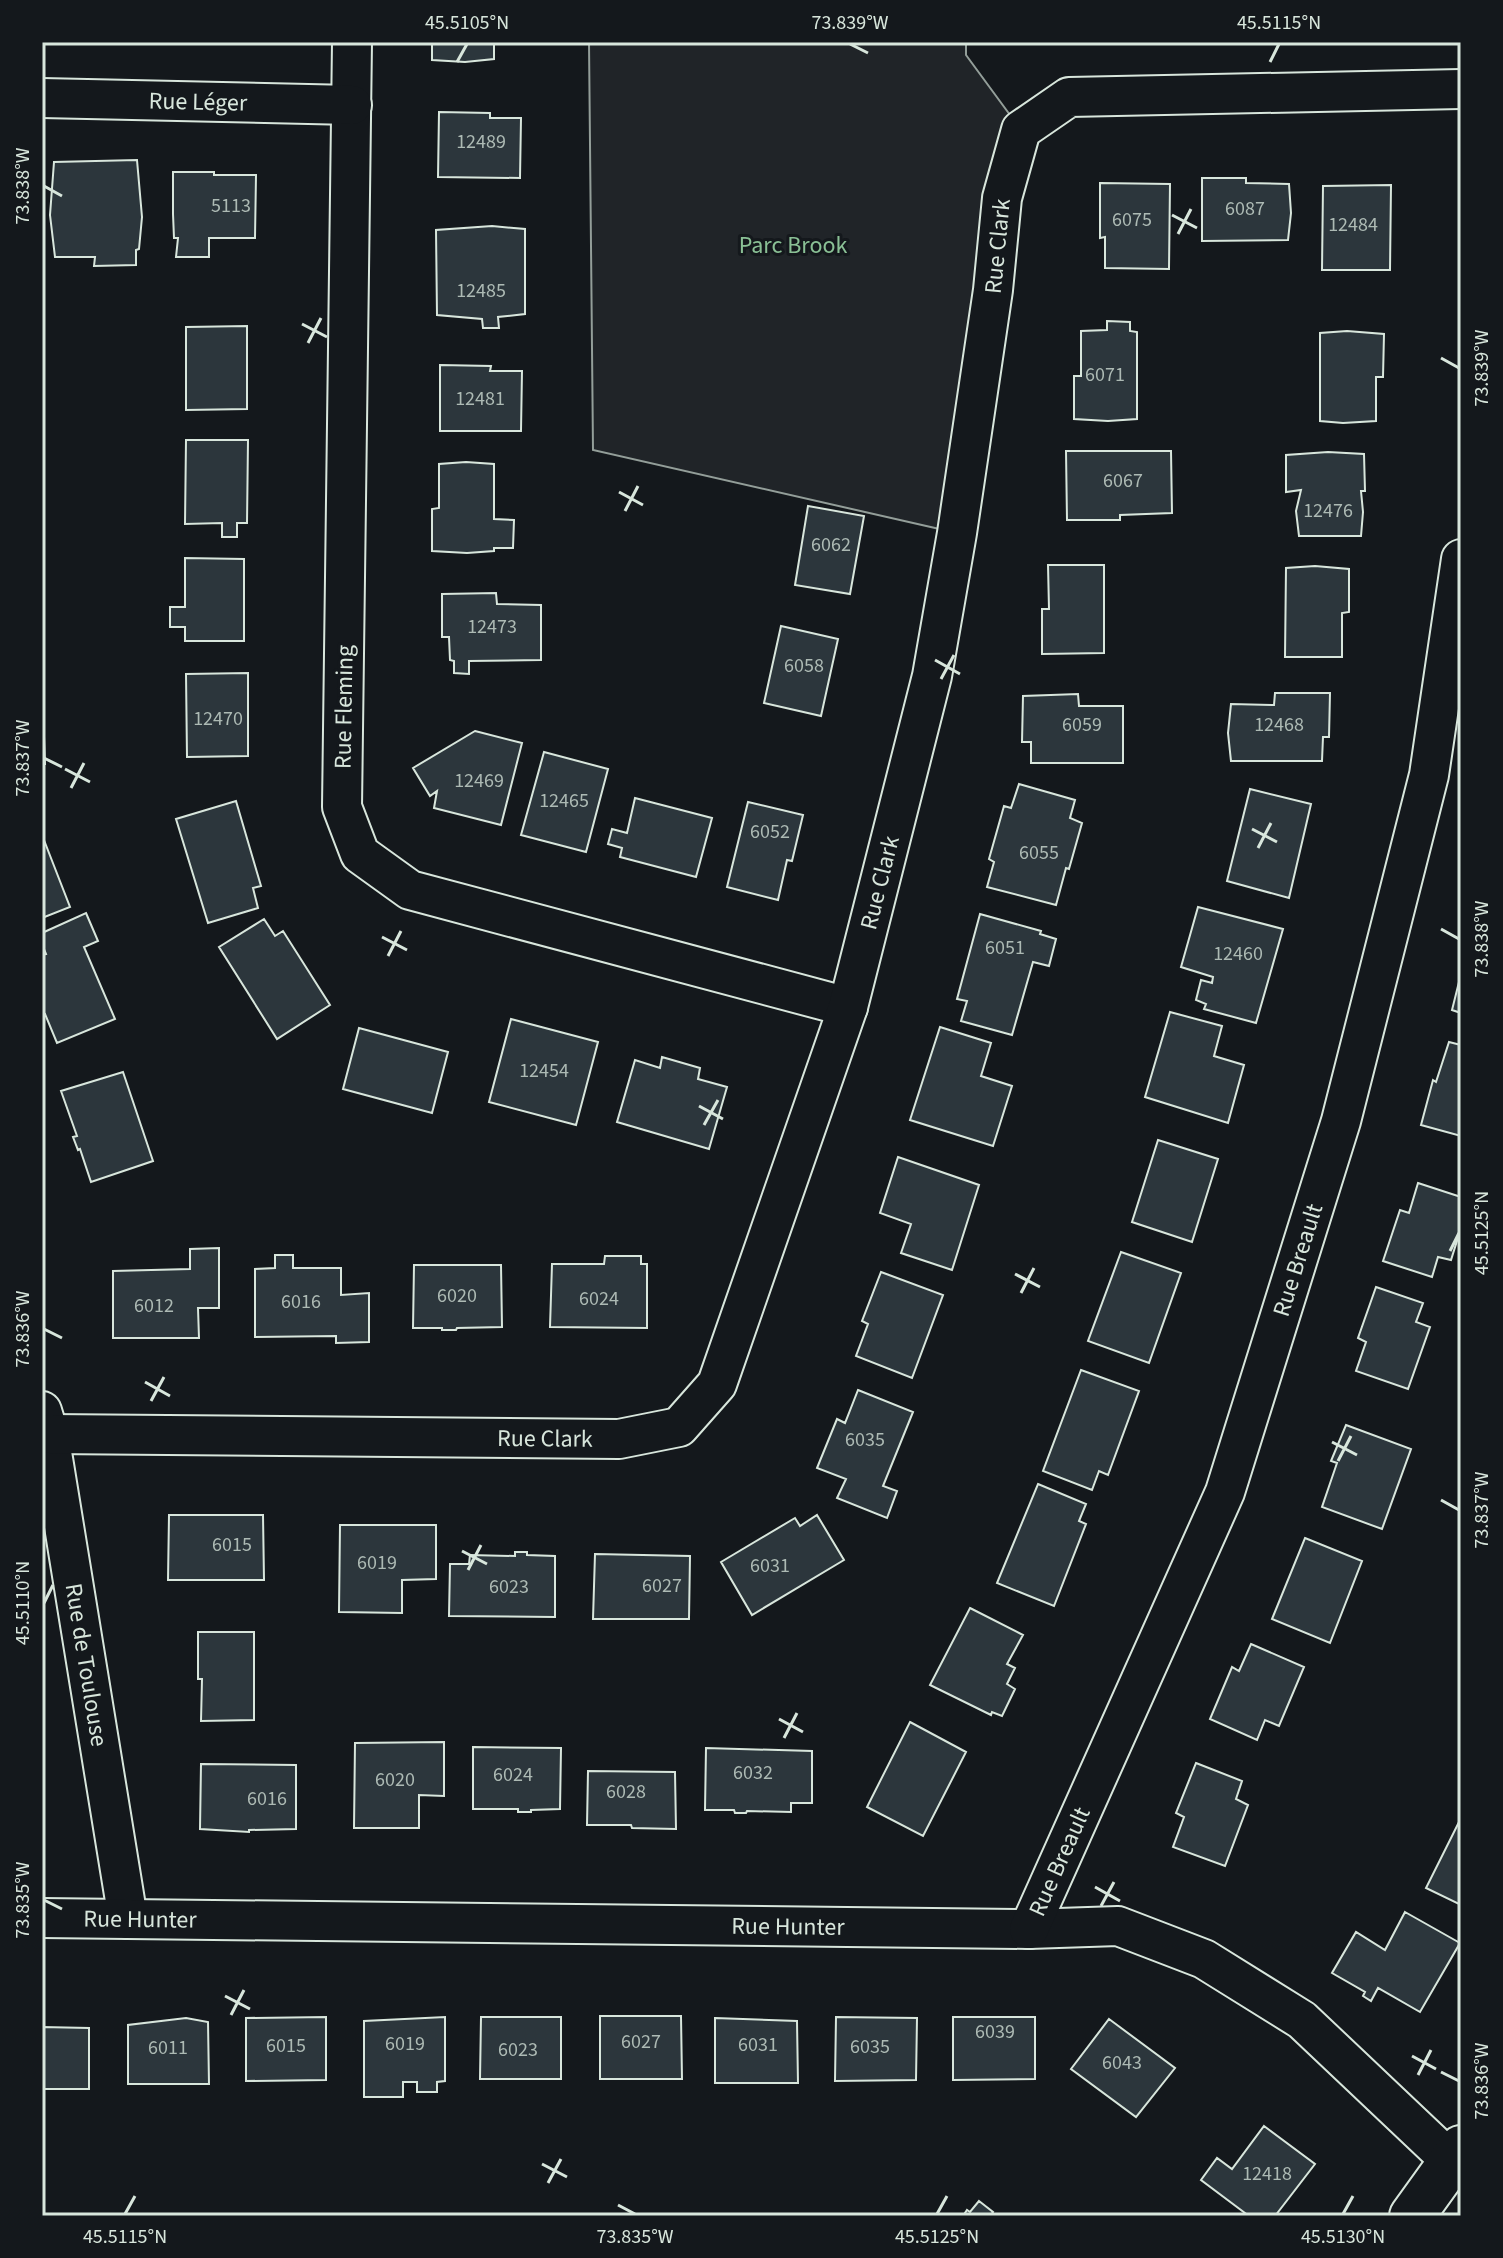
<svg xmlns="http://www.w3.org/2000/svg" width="1503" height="2258" viewBox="0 0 1503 2258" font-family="'Source Sans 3',sans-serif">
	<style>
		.green { fill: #202428; stroke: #939e99; stroke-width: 2 }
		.building { fill: #2c363c; stroke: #d8e6dc; stroke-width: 2 }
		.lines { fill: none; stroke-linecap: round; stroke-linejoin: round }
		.street-casing { stroke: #d8e6dc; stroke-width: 42 }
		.secondary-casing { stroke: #d8e6dc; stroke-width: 48 }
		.street { stroke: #14181c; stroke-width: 38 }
		.secondary { stroke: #14181c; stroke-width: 44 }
		.ticks { fill: none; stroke: #d8e6dc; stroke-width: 3 }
		.labels { text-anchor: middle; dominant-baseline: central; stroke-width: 6; stroke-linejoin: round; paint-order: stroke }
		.number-label { font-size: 20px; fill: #adbab4 }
		.street-label { font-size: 24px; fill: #d8e6dc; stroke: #14181c }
		.park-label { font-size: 24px; fill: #8ac095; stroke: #14181c }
		.neatline { fill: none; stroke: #d8e6dc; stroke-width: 3 }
		.ticks-label { font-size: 20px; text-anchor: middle; fill: #d8e6dc }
	</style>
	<rect width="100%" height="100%" fill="#14181c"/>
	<!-- green -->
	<path class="green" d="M589,42H966V55L1021,130L957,533L593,450Z"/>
	<!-- building -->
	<path class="building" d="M432,42H494V59L465,62L432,60Z
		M439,112L490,113V118H521L520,178L438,177Z
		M137,160L142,217L139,249L136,250V265L94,266L95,257H55L50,215L54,162Z
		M173,172H214V175H256L255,238H209V257H176L178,238H174L173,214Z
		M1202,178H1246V183L1289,184L1291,213L1288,240L1202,241Z
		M1100,183L1170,184L1169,269L1105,268V237L1100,238Z
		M1391,185L1390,270H1322L1323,186Z
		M492,226L525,229V314L498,317L499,328H483L482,319L437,315L436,230Z
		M1107,321L1130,322V331L1137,332V419L1108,421L1074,419V376H1081V331L1107,330Z
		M247,326V409L186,410V327Z
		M1347,331L1384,334L1383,377H1376V421L1343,423L1320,421V333Z
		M440,365L491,366L490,371H522L521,431H440Z
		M186,440H248L247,523H237V537H222V523L185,524Z
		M1066,451H1171L1172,513L1120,515V520H1067Z
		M1328,452L1364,454L1365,491H1361L1363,512L1361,536H1299L1296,511L1301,490L1286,492V455Z
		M466,462L494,464V519L514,520L513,548H494V551L467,553L432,551V509L439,508V464Z
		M808,506L864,516L850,594L795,585Z
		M185,558L244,559V641H185V627H170V607H185Z
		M1048,565H1104V653L1042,654V609H1049Z
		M1315,566L1349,569V612L1342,613V657H1285L1286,568Z
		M496,593L497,604L541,605V660L469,661V674L454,673V661L450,660L449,637H442V594Z
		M781,626L838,639L821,716L764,703Z
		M248,673V756L187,757L186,674Z
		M1275,693H1330L1329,737H1323L1322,761H1231L1228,733L1231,704L1274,705Z
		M1078,694L1079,706H1123V763H1031V742H1022L1023,696Z
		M42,709H43L45,764H42Z
		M475,731L522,743L501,825L434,808L437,791L430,796L413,768Z
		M544,752L608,769L586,852L521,835Z
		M1019,784L1075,800L1070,818L1082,823L1069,869L1066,868L1056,905L987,887L994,862L989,859L1004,806L1011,808Z
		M1250,789L1311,804L1289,898L1227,881Z
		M635,798L712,818L696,877L620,857L622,848L608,844L612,829L627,833Z
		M236,801L261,886L253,888L258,908L208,923L176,819Z
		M748,802L803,815L792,861L787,860L778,900L727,887Z
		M42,835L70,907L42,918Z
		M1198,907L1283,929L1256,1023L1204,1009L1206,1004L1196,1000L1201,980L1212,983L1213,977L1181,967Z
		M86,913L98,941L84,947L115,1019L57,1043L45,1014L42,1015V955L46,954L42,944V933Z
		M980,914L1041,931L1040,934L1056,939L1049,966L1033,962L1012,1035L961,1021L967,1001L957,999Z
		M264,919L275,936L283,931L330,1005L277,1039L219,947Z
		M1461,974V1013L1452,1010Z
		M1170,1012L1222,1026L1214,1056L1244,1065L1228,1123L1145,1097Z
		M511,1019L598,1042L576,1125L489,1102Z
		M940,1027L991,1043L981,1076L1012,1086L993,1146L910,1120Z
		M359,1028L448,1052L432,1113L343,1089Z
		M1449,1042L1461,1045V1136L1421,1125L1433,1080L1436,1082Z
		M662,1057L700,1068L698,1079L727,1087L709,1149L617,1122L635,1060L660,1068Z
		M123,1072L153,1161L91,1182L80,1149L78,1150L73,1137L77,1136L61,1091Z
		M1158,1140L1218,1159L1192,1242L1132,1222Z
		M898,1157L979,1185L952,1270L901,1253L911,1224L880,1213Z
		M1418,1183L1461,1197V1228L1451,1260L1438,1257L1432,1277L1383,1261L1400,1210L1409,1213Z
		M219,1248V1308H198L199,1338H113V1271L190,1269V1249Z
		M1121,1252L1181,1273L1149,1363L1088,1341Z
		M275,1255H293V1268H341V1295L369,1293V1342L336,1343V1336L255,1337V1269L275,1268Z
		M605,1256H641V1264H647V1328L550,1327L552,1264H604Z
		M414,1265H501L502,1327L457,1328L456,1330H442V1328H413Z
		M881,1272L943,1295L912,1378L856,1356L868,1324L862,1321Z
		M1376,1287L1423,1303L1416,1322L1430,1327L1408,1389L1356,1371L1366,1342L1358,1338Z
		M1081,1370L1139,1391L1108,1475L1099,1471L1092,1490L1043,1471Z
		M858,1390L913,1412L883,1486L897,1491L887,1518L837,1498L846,1479L817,1468L837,1419L845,1423Z
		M1346,1425L1411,1449L1382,1529L1322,1507L1337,1463L1331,1461Z
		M1038,1484L1086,1504L1079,1521L1086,1524L1054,1606L997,1583Z
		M169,1515H263L264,1580H168Z
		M817,1515L844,1560L752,1615L721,1562L795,1518L800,1526Z
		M340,1525H436V1579L402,1580V1613L339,1612Z
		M1305,1538L1362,1561L1330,1643L1272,1619Z
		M515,1552H527V1555L555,1556V1617L449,1616L450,1564H469L470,1555L515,1556Z
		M595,1554L690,1556L689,1619H593Z
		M970,1608L1023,1635L1007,1664L1015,1668L1007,1684L1015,1689L1002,1716L992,1712L991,1715L930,1685Z
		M198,1632H254V1720L201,1721L202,1679H198Z
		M1251,1644L1304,1667L1279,1726L1265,1720L1257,1740L1210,1719L1232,1667L1239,1671Z
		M910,1722L966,1752L923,1836L867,1807Z
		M444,1742V1796L419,1795V1828H354L355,1743Z
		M473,1747L561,1748L560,1809L531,1810V1812H518V1809H473Z
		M706,1748L812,1751V1803H791V1812L747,1811L746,1813H735L734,1810H705Z
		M1196,1763L1242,1781L1236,1799L1248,1805L1225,1866L1173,1847L1184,1817L1176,1813Z
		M201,1764L296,1765V1829L249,1830V1832L200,1829Z
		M588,1771L675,1772L676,1829L632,1828L631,1825H587Z
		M1461,1818V1905L1426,1888Z
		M1405,1912L1460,1943L1420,2012L1378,1988L1371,2001L1363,1996L1365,1992L1332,1973L1356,1932L1385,1950Z
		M600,2016H681L682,2079H600Z
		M326,2017V2080L246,2081V2018Z
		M445,2017V2081L437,2082V2092H417V2082H403V2097H364V2021Z
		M481,2017H561V2079H480Z
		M836,2017L917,2018L916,2080L835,2081Z
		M953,2017H1035V2079L953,2080Z
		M186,2018L208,2022L209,2084H128V2025Z
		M715,2018L797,2021L798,2083H715Z
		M1109,2019L1175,2068L1136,2117L1071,2069Z
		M42,2027L89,2028V2089H42Z
		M1264,2126L1315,2164L1275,2216H1249L1201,2180L1217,2158L1232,2169Z
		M979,2201L993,2212L990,2216H963L967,2210L970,2212Z"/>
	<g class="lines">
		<!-- street casing -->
		<g class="street-casing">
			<g id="street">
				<path d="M352,42L342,807L360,854L410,890L848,1007"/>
				<path id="s1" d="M42,98L352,105"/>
				<path id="s2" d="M42,1411L49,1434L128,1919"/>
				<path id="s3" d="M49,1434L619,1439L679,1427L717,1384L848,1007L932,676L957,533L993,290L1002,198L1021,130L1069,97L1461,89"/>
				<path id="s4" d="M42,1918L1029,1929L1118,1926L1204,1959L1302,2020L1452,2162"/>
				<path id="s5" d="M1029,1929L1225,1492L1341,1121L1429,775L1461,559"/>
			</g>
		</g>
		<!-- secondary casing -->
		<g class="secondary-casing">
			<path id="secondary" d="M1412,2216L1461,2148"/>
		</g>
		<!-- street -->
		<use href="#street" class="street"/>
		<!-- secondary -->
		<use href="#secondary" class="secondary"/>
	</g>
	<!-- ticks -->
	<path class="ticks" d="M850,44L868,53M457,62L467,44M1270,62L1279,44M44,186L62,196M1172,215L1197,228M1178,234L1191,209M302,324L327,337M308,343L321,318M1441,358L1459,368M619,492L643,505M625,511L638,486M935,660L960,674M941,679L954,655M44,758L62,767M65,769L90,782M71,788L84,763M1252,829L1277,842M1258,848L1271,823M1441,929L1459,939M382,937L407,950M388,956L401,931M699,1106L723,1119M704,1125L718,1100M1450,1251L1459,1233M1015,1274L1040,1287M1021,1293L1034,1268M44,1329L62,1338M145,1382L170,1396M151,1401L164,1377M1332,1442L1357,1455M1338,1461L1351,1436M1441,1500L1459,1510M462,1551L487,1564M468,1570L481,1545M44,1603L53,1585M779,1719L803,1732M784,1738L797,1713M1095,1887L1120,1901M44,1900L62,1909M1101,1906L1114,1882M225,1996L250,2009M231,2015L244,1990M1412,2056L1436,2069M1441,2072L1459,2081M1418,2075L1431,2050M542,2164L567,2177M548,2183L561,2159M618,2205L635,2214M125,2214L135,2196M937,2214L947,2196M1343,2214L1353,2196"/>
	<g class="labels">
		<!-- number labels -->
		<g class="number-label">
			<text x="481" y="142">12489</text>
			<text x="231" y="206">5113</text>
			<text x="1245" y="209">6087</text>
			<text x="1132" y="220">6075</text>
			<text x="1353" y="225">12484</text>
			<text x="481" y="291">12485</text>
			<text x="1105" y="375">6071</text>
			<text x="480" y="399">12481</text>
			<text x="1123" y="481">6067</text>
			<text x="1328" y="511">12476</text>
			<text x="831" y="545">6062</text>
			<text x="492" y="627">12473</text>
			<text x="804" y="666">6058</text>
			<text x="218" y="719">12470</text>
			<text x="1082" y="725">6059</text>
			<text x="1279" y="725">12468</text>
			<text x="479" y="781">12469</text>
			<text x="564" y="801">12465</text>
			<text x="770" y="832">6052</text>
			<text x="1039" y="853">6055</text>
			<text x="1005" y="948">6051</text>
			<text x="1238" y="954">12460</text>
			<text x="544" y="1071">12454</text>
			<text x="457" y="1296">6020</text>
			<text x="599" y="1299">6024</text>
			<text x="301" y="1302">6016</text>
			<text x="154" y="1306">6012</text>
			<text x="865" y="1440">6035</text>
			<text x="232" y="1545">6015</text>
			<text x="377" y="1563">6019</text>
			<text x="770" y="1566">6031</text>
			<text x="662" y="1586">6027</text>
			<text x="509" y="1587">6023</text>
			<text x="753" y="1773">6032</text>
			<text x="513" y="1775">6024</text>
			<text x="395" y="1780">6020</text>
			<text x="626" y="1792">6028</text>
			<text x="267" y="1799">6016</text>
			<text x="995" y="2032">6039</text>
			<text x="641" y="2042">6027</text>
			<text x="405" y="2044">6019</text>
			<text x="758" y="2045">6031</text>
			<text x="286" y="2046">6015</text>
			<text x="870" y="2047">6035</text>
			<text x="168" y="2048">6011</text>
			<text x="518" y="2050">6023</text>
			<text x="1122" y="2063">6043</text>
			<text x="1267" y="2174">12418</text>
		</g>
		<!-- street labels -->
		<g class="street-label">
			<text stroke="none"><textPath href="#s1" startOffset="156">Rue Léger</textPath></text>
			<text stroke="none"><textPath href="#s3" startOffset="1864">Rue Clark</textPath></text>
			<text transform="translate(344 707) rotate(-89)">Rue Fleming</text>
			<text stroke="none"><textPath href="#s3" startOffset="1216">Rue Clark</textPath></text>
			<text stroke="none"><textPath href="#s5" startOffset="722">Rue Breault</textPath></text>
			<text stroke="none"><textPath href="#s3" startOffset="496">Rue Clark</textPath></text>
			<text stroke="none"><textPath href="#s2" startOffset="258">Rue de Toulouse</textPath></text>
			<text stroke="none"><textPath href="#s5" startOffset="74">Rue Breault</textPath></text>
			<text stroke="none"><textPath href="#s4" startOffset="98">Rue Hunter</textPath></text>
			<text stroke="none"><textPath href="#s4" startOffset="746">Rue Hunter</textPath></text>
		</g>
		<!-- park labels -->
		<g class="park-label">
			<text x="793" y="245">Parc Brook</text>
		</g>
	</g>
	<!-- border -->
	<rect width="1503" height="2258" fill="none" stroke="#14181c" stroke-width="88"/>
	<rect x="44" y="44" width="1415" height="2170" class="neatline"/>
	<g class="ticks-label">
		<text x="467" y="29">45.5105°N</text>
		<text x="850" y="29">73.839°W</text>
		<text x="1279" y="29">45.5115°N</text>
		<text transform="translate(22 186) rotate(-90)" y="7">73.838°W</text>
		<text transform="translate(1481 368) rotate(-90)" y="7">73.839°W</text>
		<text transform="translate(22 758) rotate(-90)" y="7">73.837°W</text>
		<text transform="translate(1481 939) rotate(-90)" y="7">73.838°W</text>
		<text transform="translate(1481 1233) rotate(-90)" y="7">45.5125°N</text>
		<text transform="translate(22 1329) rotate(-90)" y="7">73.836°W</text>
		<text transform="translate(1481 1510) rotate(-90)" y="7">73.837°W</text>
		<text transform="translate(22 1603) rotate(-90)" y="7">45.5110°N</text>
		<text transform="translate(22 1900) rotate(-90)" y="7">73.835°W</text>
		<text transform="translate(1481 2081) rotate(-90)" y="7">73.836°W</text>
		<text x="125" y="2243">45.5115°N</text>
		<text x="635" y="2243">73.835°W</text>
		<text x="937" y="2243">45.5125°N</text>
		<text x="1343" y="2243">45.5130°N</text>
	</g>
</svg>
